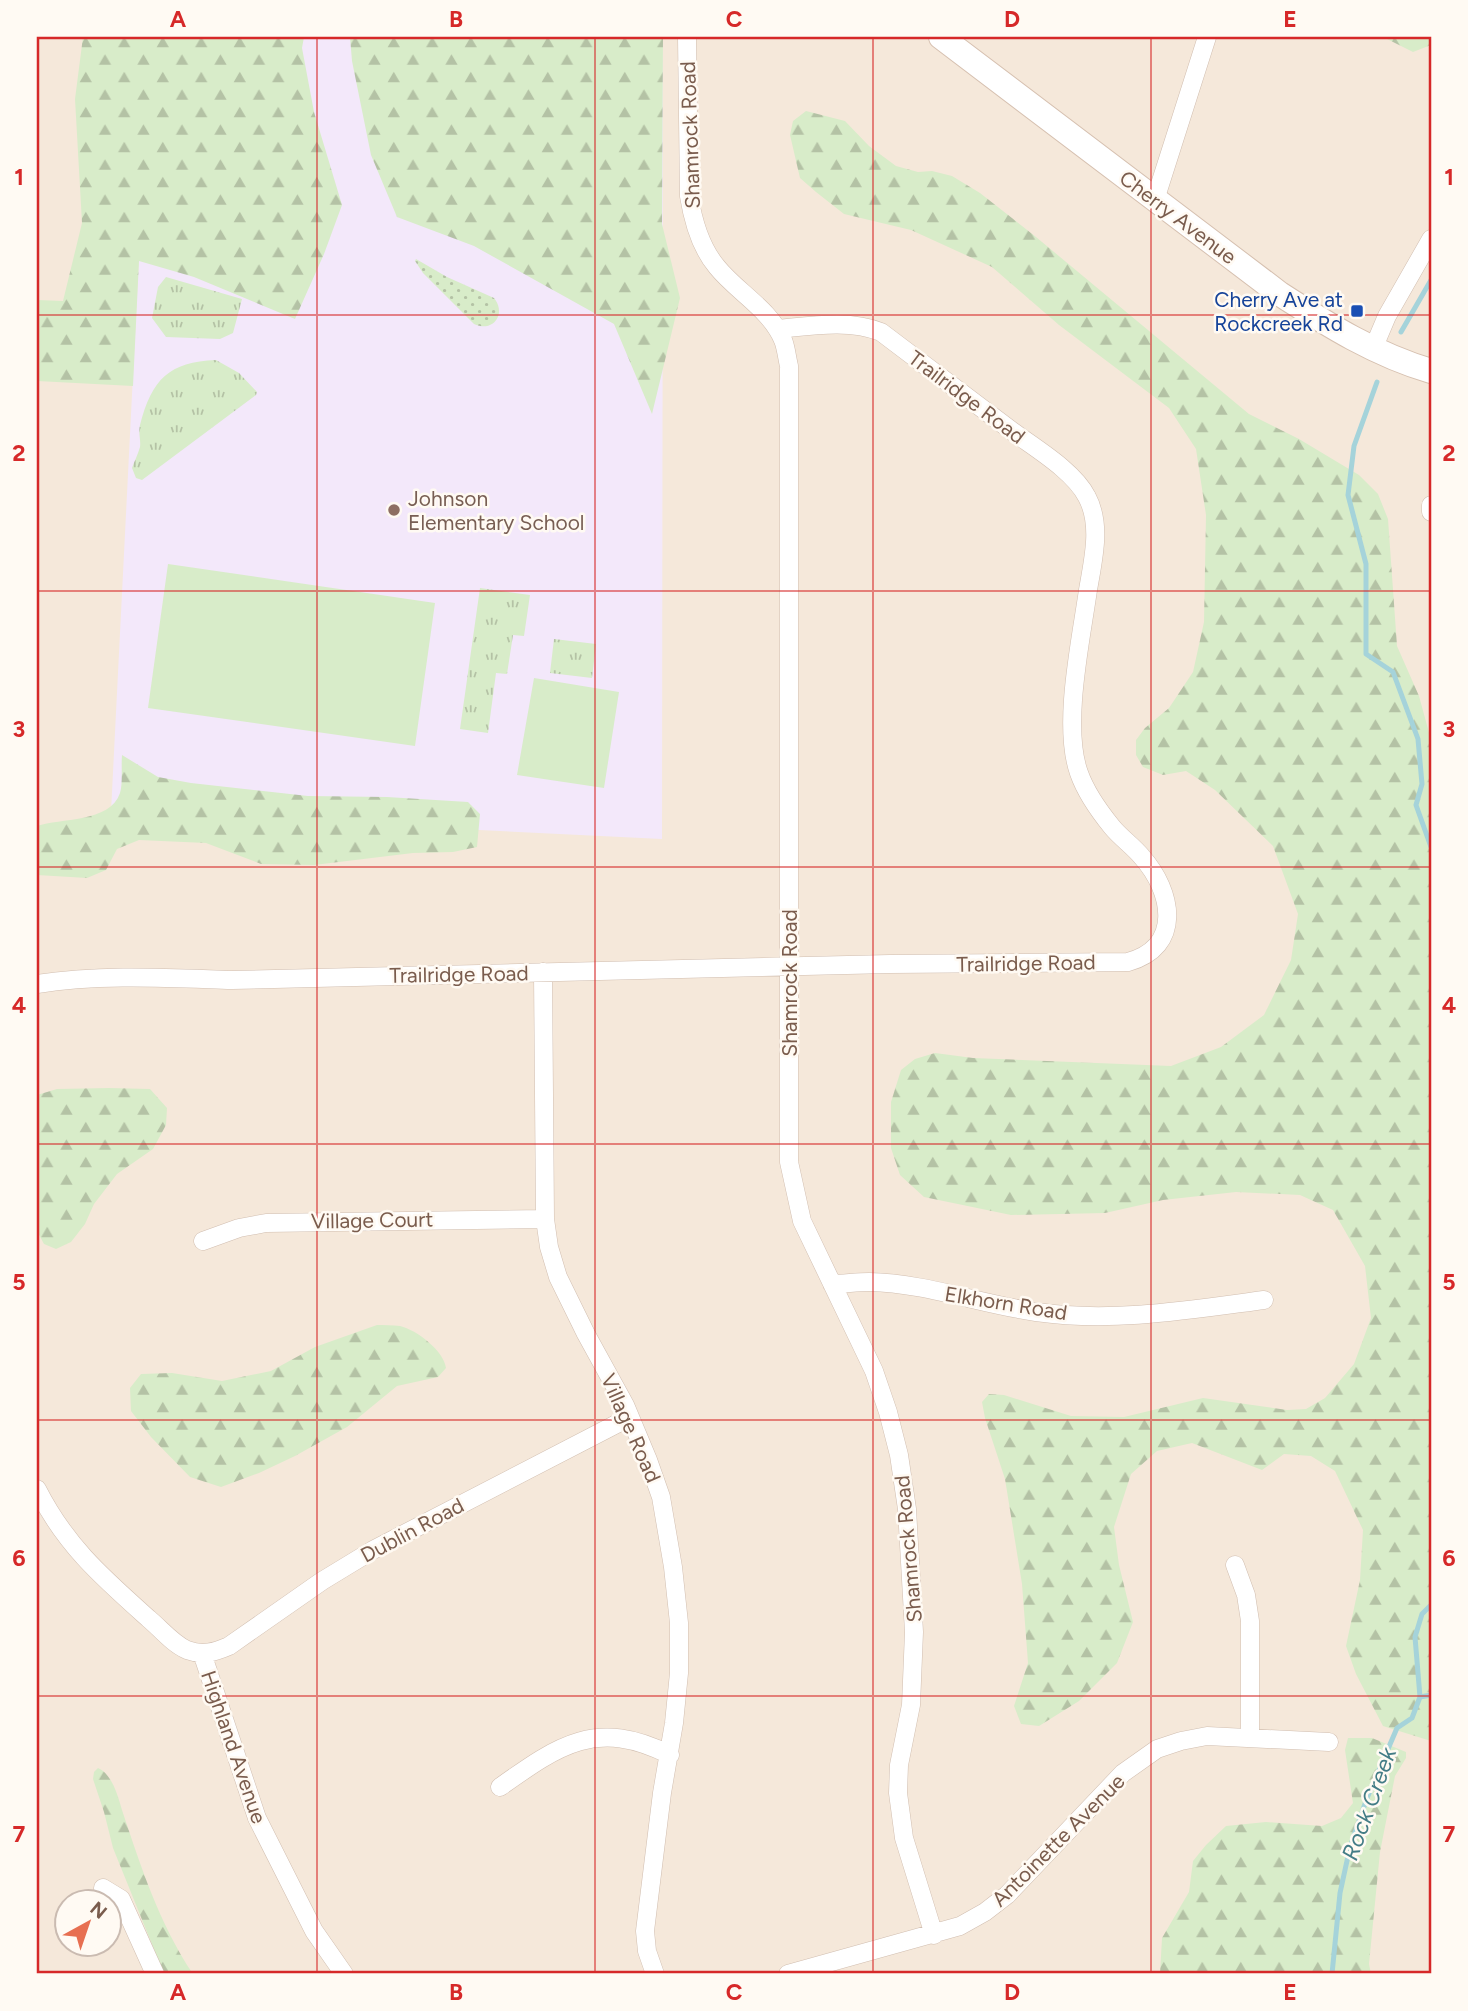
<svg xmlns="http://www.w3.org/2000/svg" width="1468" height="2011" viewBox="0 0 1468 2011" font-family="Figtree,sans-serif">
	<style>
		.residential { fill: #f5e8da; fill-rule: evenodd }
		.education { fill: #f3e8fa }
		.grass { fill: url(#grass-dots) }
		.forest { fill: url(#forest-firs) }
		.park { fill: url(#park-tufts) }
		.pitch { fill: #d8ecc9 }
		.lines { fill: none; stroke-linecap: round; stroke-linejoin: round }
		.stream { stroke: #a5d3da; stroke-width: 5 }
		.street-casing { stroke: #d1beb0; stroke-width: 19 }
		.secondary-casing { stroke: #d6c0b0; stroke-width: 26 }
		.street { stroke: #fff; stroke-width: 18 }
		.secondary { stroke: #fff; stroke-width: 24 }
		.grid { fill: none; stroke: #d62828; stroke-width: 2; stroke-opacity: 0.55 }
		.transit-dot { fill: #1a4fb4; stroke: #fffaf3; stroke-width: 2.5 }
		.education-dot { fill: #8d6e63; stroke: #fffaf3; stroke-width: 2.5 }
		.labels { text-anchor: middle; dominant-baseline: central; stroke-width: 5; stroke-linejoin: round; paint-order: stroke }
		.street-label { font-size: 21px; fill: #7a5c4d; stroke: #fffaf3 }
		.transit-label { font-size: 21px; fill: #164399; stroke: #fffaf3; text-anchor: end }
		.education-label { font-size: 21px; fill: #785e54; stroke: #fffaf3; text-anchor: start }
		.water-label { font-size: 23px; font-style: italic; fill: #437c86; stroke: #fffaf3 }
		.neatline { fill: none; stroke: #d62828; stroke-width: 2.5 }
		.grid-label { font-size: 23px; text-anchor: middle; font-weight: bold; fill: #d62828 }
	</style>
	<defs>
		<pattern id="grass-dots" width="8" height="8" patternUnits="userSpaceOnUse" patternTransform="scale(1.75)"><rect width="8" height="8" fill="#d8ecc9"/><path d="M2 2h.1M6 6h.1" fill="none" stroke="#b4c2a5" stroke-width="1.8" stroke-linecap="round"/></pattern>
		<pattern id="forest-firs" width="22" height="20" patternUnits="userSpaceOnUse" patternTransform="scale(1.75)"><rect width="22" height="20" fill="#d8ecc9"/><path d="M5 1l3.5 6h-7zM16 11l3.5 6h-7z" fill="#b4c2a5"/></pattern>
		<pattern id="park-tufts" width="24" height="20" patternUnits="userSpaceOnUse" patternTransform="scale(1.75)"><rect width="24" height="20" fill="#d8ecc9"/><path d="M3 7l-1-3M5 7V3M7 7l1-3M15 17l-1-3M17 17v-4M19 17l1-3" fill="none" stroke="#b4c2a5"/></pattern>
	</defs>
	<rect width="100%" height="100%" fill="#fdf6ec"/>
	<!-- residential -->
	<path class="residential" d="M37,37H1431V1974H37ZM66,1902H108V1944H66Z"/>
	<!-- education -->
	<path class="education" d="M150,37H663L662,839L111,812Z"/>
	<!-- grass -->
	<path class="grass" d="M416,259L447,277L494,298C507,314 493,333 474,324L423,273L415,261Z"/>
	<!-- forest -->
	<path class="forest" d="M83,37H304L302,48L314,112L342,205L324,254L295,319L194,277L139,261L133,386L37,381V300L63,301L82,223L75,99Z
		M350,37H663L662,224L680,298L652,414L614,324L474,246L397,217L371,155L352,61Z
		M1383,37H1431V45L1413,52Z
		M806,111L845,121L869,146L896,166L918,172L932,171L952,176L980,193L1036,237L1249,414L1299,439L1359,475L1378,494L1388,519L1397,646L1419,696L1431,740V1741L1383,1726L1356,1674L1346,1646L1360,1580L1363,1530L1335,1471L1311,1456L1284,1454L1262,1470L1192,1443L1157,1451L1131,1474L1114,1527L1119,1565L1133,1622L1117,1663L1079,1701L1039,1726L1021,1724L1014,1706L1028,1663L1022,1584L1005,1479L985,1418L982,1402L989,1394L1004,1395L1071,1416L1124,1417L1203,1398L1287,1410L1306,1409L1325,1398L1354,1364L1371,1318L1365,1266L1333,1210L1300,1195L1236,1192L1163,1200L1105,1213L1011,1215L924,1197L900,1175L891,1148V1102L901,1070L915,1059L935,1053L973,1058L1171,1066L1221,1047L1264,1015L1291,960L1298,914L1273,846L1215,790L1186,771L1163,775L1143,767L1136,755V740L1145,728L1169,708L1193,672L1204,622L1206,515L1196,449L1169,408L1059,325L992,267L911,230L844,214L816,192L800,178L790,135L793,121Z
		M122,755L158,777L191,783L308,796L387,797L468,802L480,814L477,847L453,852L413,853L314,865L261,864L206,843L139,840L117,849L106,870L87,878L37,875V826C60,818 110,823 120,793C123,783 121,766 122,755Z
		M109,1088L150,1089L167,1108L166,1125L153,1149L117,1174L94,1204L85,1224L71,1242L56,1249L44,1244L37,1231V1095L57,1089Z
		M377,1325C384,1325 393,1325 400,1326C417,1330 444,1351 446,1368L438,1377L397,1386L347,1427L295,1456L259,1473L221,1487L190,1477L151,1437L131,1411L130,1388L141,1374L172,1373L222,1381L271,1371L315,1347Z
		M1348,1738H1372L1406,1752V1758L1395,1776L1380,1852L1369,1964L1371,1974H1160L1162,1938L1189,1892L1193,1861L1206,1845L1226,1826L1266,1822L1322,1826L1341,1818L1353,1803L1345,1750Z
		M98,1768C112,1774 118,1796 122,1810C141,1867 159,1923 193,1974H164L113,1848L104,1812L93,1779L94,1772Z"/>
	<!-- park -->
	<path class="park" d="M166,277L242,299L233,333L220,339L166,337L152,318L158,287Z
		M216,360L239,373L257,392L256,395L142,480L136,478L132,468C134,462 138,454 140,447C141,440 138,433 140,425C152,379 169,362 216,360Z
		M480,588L530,595L524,636L513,635L507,674L496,673L488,733L460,729Z
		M554,639L596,644L592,678L550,673Z"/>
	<!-- pitch -->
	<path class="pitch" d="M168,564L435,603L415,746L148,708Z
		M534,678L619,692L604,788L517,775Z"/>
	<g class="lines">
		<!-- stream -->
		<path class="stream" d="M1401,332L1431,280
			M1377,382L1354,446L1348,495L1366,564V654L1393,672L1418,739L1422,784L1416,805L1431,847
			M1420,1697L1431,1695
			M1332,1974L1340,1893L1350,1847L1367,1798L1397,1728L1412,1718L1420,1697L1415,1637L1422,1614L1431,1605"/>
		<!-- street casing -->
		<g class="street-casing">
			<path id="street" d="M687,37L689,196C693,221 700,247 717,267C737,292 770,309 783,340C786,347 787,358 789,366V1162L802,1221L874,1371L888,1412L899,1455L907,1509L914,1632L911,1705L899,1765L898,1793L904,1838L934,1935
				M1155,200L1207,37
				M1373,349L1387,316L1431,239
				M1431,505V512
				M543,972L545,1219L549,1247L558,1277L586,1334L625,1405L648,1460L661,1497L673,1567L679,1623V1673L674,1723L662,1793L645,1931L647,1951L655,1974
				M37,984C101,974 168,978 232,980L890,964L1128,962C1183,947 1173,892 1142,857C1133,846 1121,838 1112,827C1099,811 1086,793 1079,773C1062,726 1081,640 1088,590C1093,560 1102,525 1087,497C1074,471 1035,448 1012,431C969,398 925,365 881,332C849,319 810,326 777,329
				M203,1241L239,1228L266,1223L545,1219
				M832,1284C844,1284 856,1282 869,1282C925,1283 980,1304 1036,1312C1112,1323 1189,1310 1264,1300
				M37,1489C66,1546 102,1577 149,1619C161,1629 173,1644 187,1650C203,1656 215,1652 229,1646L322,1581L373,1550L630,1417
				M1235,1565L1246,1595L1250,1621V1737
				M202,1653L257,1818L314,1931L344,1974
				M500,1787C559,1745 597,1718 670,1755
				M103,1888L121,1899L155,1974
				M788,1974L960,1926L985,1912L1007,1895L1123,1773L1157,1749L1181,1741L1207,1736L1329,1742"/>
		</g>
		<!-- secondary casing -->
		<g class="secondary-casing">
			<path id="secondary" d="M941,37L1280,294C1328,325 1376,355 1431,371"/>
		</g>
		<!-- street -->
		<use href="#street" class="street"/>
		<!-- secondary -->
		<use href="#secondary" class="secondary"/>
	</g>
	<!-- grid -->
	<path class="grid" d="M317,37V1974M595,37V1974M873,37V1974M1151,37V1974M37,315H1431M37,591H1431M37,867H1431M37,1144H1431M37,1420H1431M37,1696H1431"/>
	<!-- markers -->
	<rect class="transit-dot" x="1350" y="304" width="14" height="14" rx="3.5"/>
	<circle class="education-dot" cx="394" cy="510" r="7"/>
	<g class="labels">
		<!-- street labels -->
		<g class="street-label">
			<text transform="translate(690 135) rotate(-92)">Shamrock Road</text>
			<text transform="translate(1178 217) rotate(37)">Cherry Avenue</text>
			<text transform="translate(967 397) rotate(37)">Trailridge Road</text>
			<text transform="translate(1026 963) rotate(-1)">Trailridge Road</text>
			<text transform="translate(459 974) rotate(-1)">Trailridge Road</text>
			<text transform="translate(789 983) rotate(-90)">Shamrock Road</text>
			<text transform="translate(372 1220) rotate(-1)">Village Court</text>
			<text transform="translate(1006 1303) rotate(9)">Elkhorn Road</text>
			<text transform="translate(631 1428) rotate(66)">Village Road</text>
			<text transform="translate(412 1530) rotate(-28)">Dublin Road</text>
			<text transform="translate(908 1549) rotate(-95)">Shamrock Road</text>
			<text transform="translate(234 1747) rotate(71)">Highland Avenue</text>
			<text transform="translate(1058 1840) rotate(-45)">Antoinette Avenue</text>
		</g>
		<!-- transit labels -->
		<g class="transit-label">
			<text x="1343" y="299">Cherry Ave at<tspan x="1343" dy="24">Rockcreek Rd</tspan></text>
		</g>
		<!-- education labels -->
		<g class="education-label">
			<text x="408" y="498">Johnson<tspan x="408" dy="24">Elementary School</tspan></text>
		</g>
		<!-- water labels -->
		<g class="water-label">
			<text transform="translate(1369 1804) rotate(-70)">Rock Creek</text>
		</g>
	</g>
	<!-- border -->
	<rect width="1468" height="2011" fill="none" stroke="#fffaf3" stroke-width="77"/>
	<!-- north arrow -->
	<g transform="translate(88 1923) rotate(40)"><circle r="33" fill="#fffaf3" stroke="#cabbb1" stroke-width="2"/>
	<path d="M0-5L12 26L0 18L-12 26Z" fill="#e76f51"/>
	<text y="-10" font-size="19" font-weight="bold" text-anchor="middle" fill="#7a5c4d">N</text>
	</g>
	<rect x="38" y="38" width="1392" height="1934" class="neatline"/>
	<g class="grid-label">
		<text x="178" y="27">A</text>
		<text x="456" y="27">B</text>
		<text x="734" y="27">C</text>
		<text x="1012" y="27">D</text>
		<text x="1290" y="27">E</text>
		<text x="19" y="185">1</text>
		<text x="1449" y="185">1</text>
		<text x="19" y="461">2</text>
		<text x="1449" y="461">2</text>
		<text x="19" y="737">3</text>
		<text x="1449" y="737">3</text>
		<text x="19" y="1013">4</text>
		<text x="1449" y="1013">4</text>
		<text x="19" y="1290">5</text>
		<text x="1449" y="1290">5</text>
		<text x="19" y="1566">6</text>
		<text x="1449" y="1566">6</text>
		<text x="19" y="1842">7</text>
		<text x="1449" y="1842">7</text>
		<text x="178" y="2000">A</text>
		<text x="456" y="2000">B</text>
		<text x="734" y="2000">C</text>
		<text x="1012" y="2000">D</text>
		<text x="1290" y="2000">E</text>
	</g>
</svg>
